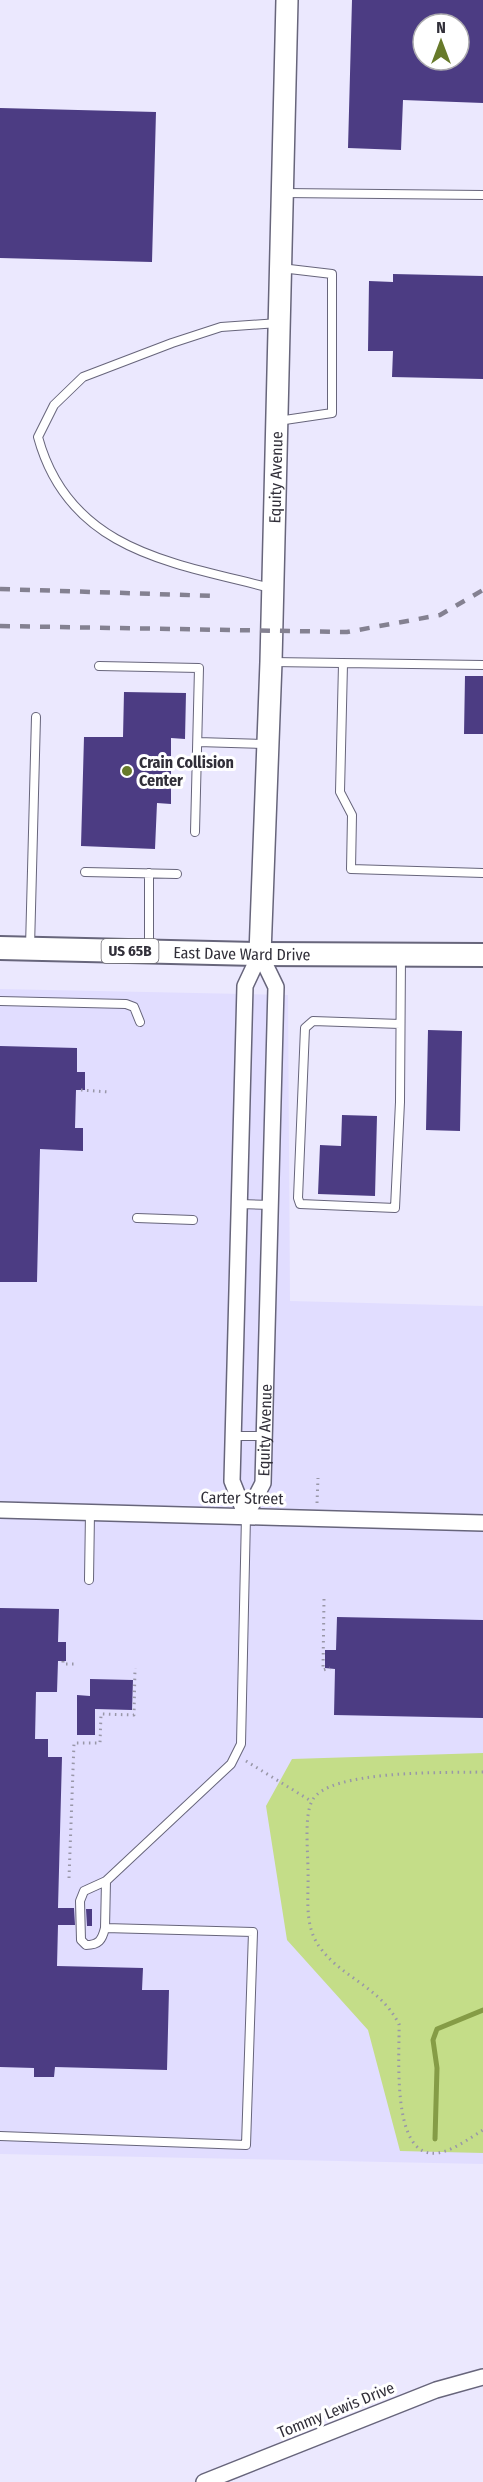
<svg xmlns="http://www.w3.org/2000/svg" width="483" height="2482" viewBox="0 0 483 2482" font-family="'Fira Sans Condensed',sans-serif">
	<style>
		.built { fill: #e1ddff }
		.green { fill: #c4dd88 }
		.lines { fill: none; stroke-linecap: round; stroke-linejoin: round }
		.stream { stroke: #859c46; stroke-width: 5 }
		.building { fill: #4c3c83; fill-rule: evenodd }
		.lane-casing { stroke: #67657b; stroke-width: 10 }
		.street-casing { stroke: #67657b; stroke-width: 18 }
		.secondary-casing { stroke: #67657b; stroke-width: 24 }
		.primary-casing { stroke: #67657b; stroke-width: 26 }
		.path { stroke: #9997a8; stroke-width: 3; stroke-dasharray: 1.5 4.5; stroke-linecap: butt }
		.lane { stroke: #fff; stroke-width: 8 }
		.street { stroke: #fff; stroke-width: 15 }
		.secondary { stroke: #fff; stroke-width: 21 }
		.primary { stroke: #fff; stroke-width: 22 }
		.rail { stroke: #848191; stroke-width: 4.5; stroke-dasharray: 10 10; stroke-linecap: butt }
		.poi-dot { fill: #677a2a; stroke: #fff; stroke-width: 2 }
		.labels { text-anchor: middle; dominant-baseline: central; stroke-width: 6; stroke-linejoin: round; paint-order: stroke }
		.shield { fill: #fff; stroke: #6f6d74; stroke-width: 1.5 }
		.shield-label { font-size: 15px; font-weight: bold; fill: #312f39 }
		.street-label { font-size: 16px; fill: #312f39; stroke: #fff }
		.poi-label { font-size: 16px; font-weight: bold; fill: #312f39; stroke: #fff; text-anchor: start }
	</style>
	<rect width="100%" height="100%" fill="#ebe8fe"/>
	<!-- built -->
	<path class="built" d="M0,989L288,995L290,1301L483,1306V2164L0,2154Z"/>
	<!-- green -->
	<path class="green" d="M483,1753V2153L400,2151L368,2030L287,1940L266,1806L292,1759Z"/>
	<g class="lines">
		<!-- stream -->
		<path class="stream" d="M435,2139L437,2068L433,2040L437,2029L483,2010"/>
	</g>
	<!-- building -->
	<path class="building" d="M352,0H483V103L403,100L401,150L348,148ZM423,24H459V60H423Z
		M0,108L156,112L152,262L0,258Z
		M393,274L483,276V379L392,377L393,351H368L369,281L393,282Z
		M465,676H483V734H464Z
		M124,692L186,693L185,739L171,738V804L157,803L155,849L81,846L84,737H123Z
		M428,1030L462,1031L460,1131L426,1130Z
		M0,1046L77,1048V1072H85V1090H76L75,1128H83V1151L40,1149L37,1282H0Z
		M342,1115L377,1116L375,1196L318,1194L320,1145L341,1146Z
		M0,1608L59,1609L58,1642H66V1661H58L57,1692H36L35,1739H48V1757H62L58,1908H74L75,1925H58L57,1966L143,1968L142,1990H169L167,2070L55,2067L54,2077H34V2068L0,2067Z
		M337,1617L483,1620V1718L334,1715L335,1669L325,1668V1650H336Z
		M90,1679L133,1680L132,1710L95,1709V1735H77V1695L90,1696Z
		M86,1909H92V1926H87Z"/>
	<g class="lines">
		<!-- lane casing -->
		<g class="lane-casing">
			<path id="lane" d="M283,193L483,195
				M278,421L332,413V274L281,268
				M271,588C173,563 69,551 38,437L54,405L83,377L172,343L221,327L278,323
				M272,662L483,665
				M343,664L340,792L352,815L351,869L483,873
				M99,666L199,668L195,832
				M198,742L265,744
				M85,872L177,874
				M30,947L36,717
				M149,950V873
				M0,1001L126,1004L134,1007L140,1022
				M400,1024L313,1021L305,1028L298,1198L300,1204L395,1208L400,1102L401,956
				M239,1204L271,1205
				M137,1218L193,1220
				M233,1436H264
				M89,1580L90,1513
				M105,1928C102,1940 99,1945 86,1945L81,1940L80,1901L84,1891L106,1881
				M0,2136L246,2145L253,1932L105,1928L106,1881L231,1764L241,1744L246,1516"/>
		</g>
		<!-- street casing -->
		<g class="street-casing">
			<g id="street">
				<path d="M0,1510L483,1523"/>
				<path id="s1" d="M246,1516L263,1483L276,987L260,954"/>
				<path d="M246,1516L232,1481L245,986L260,954"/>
				<path d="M204,2482L436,2390L483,2377"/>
			</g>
		</g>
		<!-- secondary casing -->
		<g class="secondary-casing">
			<g id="secondary">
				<path id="s2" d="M260,954L271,662L287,0"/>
			</g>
		</g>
		<!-- primary casing -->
		<g class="primary-casing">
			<g id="primary">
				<path id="s3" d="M0,948L260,954L483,955"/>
			</g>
		</g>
		<!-- path -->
		<path class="path" d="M81,1090L109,1092
			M317,1503L318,1478
			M324,1599L323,1670L330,1668
			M63,1661V1664H75
			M246,1761L311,1801
			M483,1772C450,1773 327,1769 312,1801C304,1816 308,1852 308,1870C309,1897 303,1926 321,1949C344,1979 379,1986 399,2024C400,2053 390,2159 437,2153C453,2151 470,2138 483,2130
			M69,1878L74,1743H100L101,1714L134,1715L135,1668"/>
		<!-- lane -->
		<use href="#lane" class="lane"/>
		<!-- street -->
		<use href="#street" class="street"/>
		<!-- secondary -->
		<use href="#secondary" class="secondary"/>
		<!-- primary -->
		<use href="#primary" class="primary"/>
		<!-- rail -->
		<path class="rail" d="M0,589L217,596
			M0,626L347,632L440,615L483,590"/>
	</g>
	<!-- markers -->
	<circle class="poi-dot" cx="127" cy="771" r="6"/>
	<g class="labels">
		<!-- shield labels -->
		<rect class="shield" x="101.5" y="939" width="57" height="24" rx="4.5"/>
		<g class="shield-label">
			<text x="130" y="951">US 65B</text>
		</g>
		<!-- street labels -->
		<g class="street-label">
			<text stroke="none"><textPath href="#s2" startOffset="477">Equity Avenue</textPath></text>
			<text stroke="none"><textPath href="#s3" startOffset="242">East Dave Ward Drive</textPath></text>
			<text stroke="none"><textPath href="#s1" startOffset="90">Equity Avenue</textPath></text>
			<text transform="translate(242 1498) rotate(1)">Carter Street</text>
			<text transform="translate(336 2410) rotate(-22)">Tommy Lewis Drive</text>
		</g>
		<!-- poi labels -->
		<g class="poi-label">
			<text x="139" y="762">Crain Collision<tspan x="139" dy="18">Center</tspan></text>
		</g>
	</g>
	<!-- north arrow -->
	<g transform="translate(441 42)"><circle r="28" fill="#ffffff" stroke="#adacb0" stroke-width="1.5"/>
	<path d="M0-4.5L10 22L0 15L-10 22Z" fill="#677a2a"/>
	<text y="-9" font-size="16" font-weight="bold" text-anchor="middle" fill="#312f39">N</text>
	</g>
</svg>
